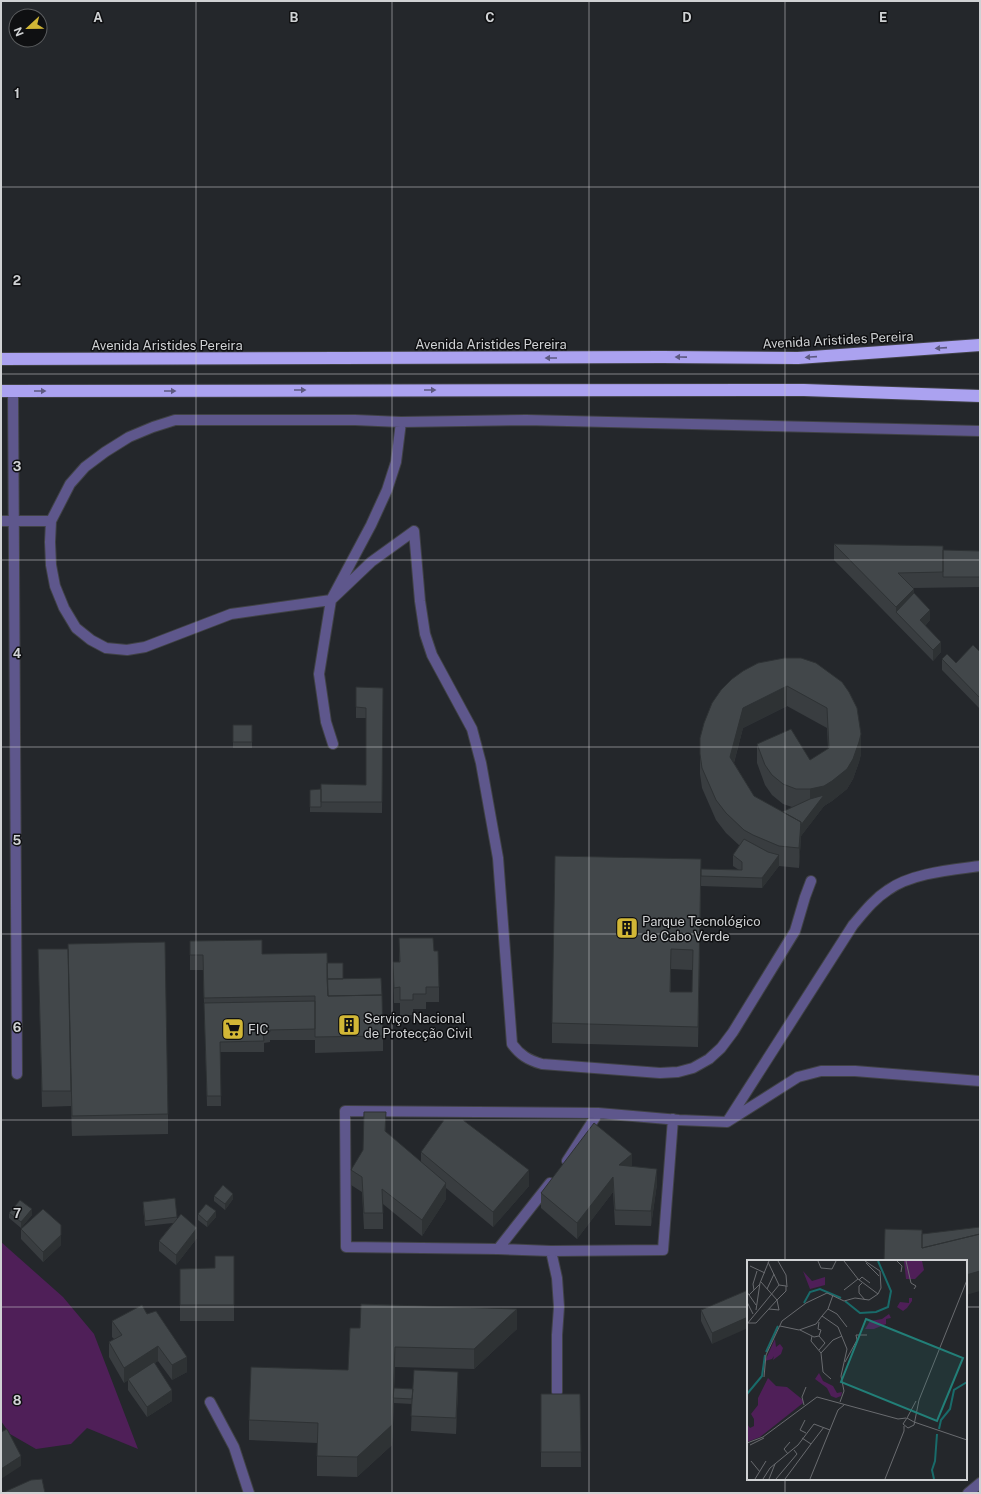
<svg xmlns="http://www.w3.org/2000/svg" width="981" height="1494" viewBox="0 0 981 1494" font-family="'Public Sans',sans-serif">
	<style>
		.green { fill: #4f1f58 }
		.lines { fill: none; stroke-linecap: round; stroke-linejoin: round }
		.lane-casing { stroke: #404246; stroke-width: 12 }
		.street-casing { stroke: #404246; stroke-width: 12 }
		.highway-casing { stroke: #404246; stroke-width: 14 }
		.lane { stroke: #5e578c; stroke-width: 10 }
		.street { stroke: #5e578c; stroke-width: 10 }
		.highway { stroke: #aba2f0; stroke-width: 12 }
		.wall { fill: #393d40; fill-rule: evenodd }
		.shaded-wall { fill: #2e3234 }
		.building { fill: #42474a; stroke: #2e3234; fill-rule: evenodd }
		.oneway { fill: #5d5981 }
		.grid { fill: none; stroke: #d0d2d4; stroke-width: 1; stroke-opacity: 0.55 }
		.labels { text-anchor: middle; dominant-baseline: central; stroke-width: 3; stroke-linejoin: round; paint-order: stroke }
		.street-label { font-size: 13px; fill: #d0d2d4; stroke: #0f1012 }
		.poi-label { font-size: 13px; fill: #d0d2d4; stroke: #0f1012; text-anchor: start }
		.inset-river { fill: none; stroke: #196b6a; stroke-width: 2 }
		.inset-road { fill: none; stroke: #696b6f; stroke-width: 1 }
		.view { fill: #227f78; fill-opacity: 0.15; stroke: #227f78; stroke-width: 2 }
		.inset-edge { fill: none; stroke: #d0d2d4; stroke-width: 2 }
		.grid-label { font-size: 13px; text-anchor: middle; font-weight: bold; fill: #d0d2d4; stroke: #0f1012; stroke-width: 3; stroke-linejoin: round; paint-order: stroke }
	</style>
	<rect width="100%" height="100%" fill="#24272b"/>
	<!-- green -->
	<path class="green" d="M1,1242L63,1297L94,1334L138,1449L87,1428L71,1444L36,1449L10,1434L1,1421Z"/>
	<g class="lines">
		<!-- lane casing -->
		<g class="lane-casing">
			<path id="lane" d="M13,391L17,1074
				M1,521H51
				M333,744L326,722L319,674L331,600L231,614L145,647L127,650L106,648L91,640L76,628L64,608L55,586L51,565L50,542L51,521L70,484L85,467L105,452L129,437L153,427L175,420H355L401,422
				M811,881L805,897L795,931L733,1032L721,1048L709,1059L693,1068L678,1072L660,1073L542,1064C528,1060 520,1055 512,1044L498,858L481,763L472,729L432,655L425,634L420,601L414,531L371,562L331,600L371,525L387,490L396,462L401,422L526,420L980,431
				M729,1119L853,925C864,912 874,899 888,890C912,873 951,870 980,866
				M567,1161L598,1113L679,1120L727,1122L798,1077L821,1071H855L980,1081
				M550,1183L498,1249L551,1251L557,1278L559,1307L557,1335V1392
				M498,1249L346,1247L345,1111L598,1113
				M551,1251L663,1250L673,1119"/>
		</g>
		<!-- street casing -->
		<g class="street-casing">
			<path id="street" d="M210,1402L234,1447L249,1493
				M968,1493L980,1483"/>
		</g>
		<!-- highway casing -->
		<g class="highway-casing">
			<path id="highway" d="M1,359L662,357L798,358L980,345
				M1,391L804,390L980,396"/>
		</g>
		<!-- lane -->
		<use href="#lane" class="lane"/>
		<!-- street -->
		<use href="#street" class="street"/>
		<!-- highway -->
		<use href="#highway" class="highway"/>
	</g>
	<!-- wall -->
	<path class="wall" d="M834,544L943,550L980,551V587L913,588L914,593L930,620L925,626L941,652L933,661L834,560Z
		M980,652V709L942,670V659L956,663Z
		M801,658L861,754L859,762L853,779L847,789L832,801L824,806L801,836L799,868L779,866L762,888L701,886L698,1047L552,1043V1023L701,869L739,870L733,866V855L740,846L726,833L716,820L702,788L700,774V754ZM787,706L827,728L828,749L810,760L757,744V763L765,785L772,795L783,804L792,807L783,812L754,796L734,763L743,728ZM671,969L692,970V992H671Z
		M356,687L383,688L382,813L310,812V790L321,789L366,785V718H356Z
		M233,725H252V748H233Z
		M399,938L434,951L439,987V1002H426V1009H413V1015H400V1003H394L393,962H399Z
		M190,941L262,954L327,963L343,979L383,1036V1051L315,1053V1033V1040H270V1042L264,1043V1052H220L221,1106H207L203,970H190Z
		M38,949L168,1114V1134L72,1136L71,1106L42,1107Z
		M385,1132L421,1162V1152L529,1186L493,1227L446,1188V1199L422,1236L383,1204V1229H364L362,1192L351,1185V1170Z
		M632,1166L657,1184L651,1226L615,1225L613,1192L577,1239L541,1208V1193Z
		M214,1196L233,1199L225,1210L214,1201Z
		M175,1198L177,1218L197,1238L176,1265L159,1251V1241L173,1223L145,1226L143,1208V1202Z
		M9,1213L32,1215L21,1228L9,1218Z
		M198,1214L216,1217L207,1227L198,1220Z
		M21,1229L61,1245L43,1262L21,1239Z
		M234,1256V1321H180V1269L215,1268Z
		M748,1290L712,1344L701,1321V1310Z
		M147,1314L187,1372L172,1380L158,1361L155,1363L172,1401L147,1417L128,1390V1380L124,1383L109,1357V1342L114,1339L112,1337V1321Z
		M350,1328L517,1329L474,1369L395,1367L394,1388L413,1389L458,1388L456,1434L411,1431L412,1404L394,1403L392,1445L357,1477L317,1476V1443L249,1440V1420L348,1370Z
		M541,1394H580L581,1467H541Z"/>
	<!-- shaded-wall -->
	<path class="shaded-wall" d="M914,589V604L896,612V607Z
		M930,610V620L920,631V620Z
		M941,642V652L933,661V650Z
		M787,686V706L743,728L730,777V757L743,708Z
		M861,734V754L859,762L853,779L847,789L832,801L824,806L801,836L799,868V848L797,830L810,809V789Z
		M779,855V866L762,888V878Z
		M701,859V886L698,1047V1027Z
		M671,949V969L670,1012V992Z
		M386,1112V1127L385,1146V1131Z
		M632,1154V1169L619,1165Z
		M657,1169V1184L651,1226V1211Z
		M529,1170V1186L493,1227V1212Z
		M613,1177V1192L577,1239V1223Z
		M446,1183V1199L422,1236V1220Z
		M233,1194V1199L225,1210V1204Z
		M32,1209V1215L21,1228V1222Z
		M216,1211V1217L207,1227V1222Z
		M197,1228V1238L176,1265V1255Z
		M61,1235V1245L43,1262V1252Z
		M980,1271V1291L966,1295V1275Z
		M517,1309V1329L474,1369V1349Z
		M748,1317V1328L712,1344V1333Z
		M158,1346V1361L124,1383V1368Z
		M395,1347V1367L392,1445L357,1477V1457Z
		M187,1357V1372L172,1380V1365Z
		M458,1372V1388L456,1434V1418Z
		M172,1390V1401L147,1417V1407Z
		M21,1456V1466L1,1479V1469Z"/>
	<!-- building -->
	<path class="building" d="M834,544L943,546V572L898,573L914,589L896,607Z
		M943,550L980,551V577H943Z
		M914,593L930,610L920,620L941,642L933,650L896,612Z
		M973,645L980,652V698L942,659L947,654L956,663Z
		M784,658H801L816,663L842,682L849,692L857,708L861,734L859,742L853,759L847,769L832,781L824,786L810,789H796L783,784L772,775L765,765L757,744L791,729L810,760L829,748L827,708L787,686L743,708L730,757L754,796L801,822L799,848L779,846L753,835L744,830L726,813L716,800L702,768L700,754V738L704,723L712,703L721,690L732,679L743,671L758,663Z
		M356,687L383,688L382,802H321V784L366,785V708L356,707Z
		M233,725H252V742H233Z
		M321,789V807H310V790Z
		M824,795L801,825V822L783,812L784,811L810,799Z
		M744,839L768,852L779,855L762,878L701,876V869L742,870V862L733,855Z
		M555,856L701,859L698,1027L552,1023ZM671,949L693,950L692,992H670Z
		M399,938H433L434,951H438L439,987H426V994H413V1000H400V987L394,988L393,962H400Z
		M262,940V954L327,953L328,996L382,995L383,1036L315,1037V996L204,998L203,955H190V941Z
		M165,942L168,1114L72,1116L68,944Z
		M38,949H68L71,1091H42Z
		M327,963H343V979H327Z
		M381,978L382,995L328,996L327,979Z
		M315,1001V1029L270,1030V1032H263L264,1041L220,1042L221,1096H207L204,1003Z
		M364,1112H386L385,1131L446,1183L422,1220L382,1189L383,1213H364L362,1177L351,1170L363,1150Z
		M444,1120H463L529,1170L493,1212L421,1152Z
		M594,1123L632,1154L619,1165L657,1169L651,1211L615,1210L613,1177L577,1223L541,1193Z
		M223,1185L233,1194L225,1204L214,1196Z
		M175,1198L177,1217L145,1221L143,1202Z
		M20,1200L32,1209L21,1222L9,1213Z
		M206,1204L216,1211L207,1222L198,1214Z
		M43,1209L61,1225V1235L43,1252L21,1229Z
		M181,1214L197,1228L176,1255L159,1241Z
		M980,1227V1234L922,1248V1234Z
		M885,1229L922,1230V1248L980,1234V1271L966,1275V1261H884Z
		M215,1256H234V1305H180V1269L215,1268Z
		M748,1290V1317L712,1333L701,1310Z
		M361,1304L517,1309L474,1349L395,1347L392,1425L357,1457L317,1456L318,1423L249,1420L251,1367L348,1370L350,1328H360Z
		M142,1305L147,1314L156,1311L187,1357L172,1365L158,1346L124,1368L109,1342L122,1335L112,1321Z
		M154,1362L172,1390L147,1407L128,1379Z
		M414,1370L458,1372L456,1418L411,1416Z
		M394,1388L413,1389L412,1399L393,1398Z
		M541,1394H580L581,1452H541Z
		M7,1429L21,1456L1,1469V1432Z
		M42,1479L45,1493H2L31,1480Z"/>
	<!-- one-way arrows -->
	<defs><path id="oneway-solid" d="M-6-.8H1V-3.2L6.5 0L1 3.2V.8H-6Z"/></defs>
	<g class="oneway">
		<use href="#oneway-solid" transform="translate(941 348) rotate(176)"/>
		<use href="#oneway-solid" transform="translate(681 357) rotate(-179)"/>
		<use href="#oneway-solid" transform="translate(811 357) rotate(176)"/>
		<use href="#oneway-solid" transform="translate(551 358) rotate(180)"/>
		<use href="#oneway-solid" transform="translate(300 390)"/>
		<use href="#oneway-solid" transform="translate(430 390)"/>
		<use href="#oneway-solid" transform="translate(40 391)"/>
		<use href="#oneway-solid" transform="translate(170 391)"/>
	</g>
	<!-- grid -->
	<path class="grid" d="M196,1V1493M392,1V1493M589,1V1493M785,1V1261M1,187H980M1,374H980M1,560H980M1,747H980M1,934H980M1,1120H980M1,1307H748M966,1307H980M785,1479V1493"/>
	<!-- icons -->
	<defs>
		<g id="building-square" transform="scale(1.15)"><rect x="-9" y="-9" width="18" height="18" rx="4" fill="#d2b736" stroke="#0f1012"/><path d="M-4-6H4V6H1V3H-1V6H-4ZM-2.5-4.3h1.7v1.8h-1.7ZM.8-4.3h1.7v1.8H.8ZM-2.5-1h1.7V.8h-1.7ZM.8-1h1.7V.8H.8Z" fill="#111"/></g>
		<g id="supermarket-square" transform="scale(1.15)"><rect x="-9" y="-9" width="18" height="18" rx="4" fill="#d2b736" stroke="#0f1012"/><path d="M-6-5.5h2.5l.6 2H6L4.5 2H-2.5L-4.4-4H-6ZM-1.5 3.2a1.3 1.3 0 1 0 .1 0ZM3 3.2a1.3 1.3 0 1 0 .1 0Z" fill="#111"/></g>
	</defs>
	<g fill-rule="evenodd">
		<use href="#building-square" x="627" y="928"/>
		<use href="#building-square" x="349" y="1025"/>
		<use href="#supermarket-square" x="233" y="1029"/>
	</g>
	<g class="labels">
		<!-- street labels -->
		<g class="street-label">
			<text transform="translate(838 340) rotate(-3)">Avenida Aristides Pereira</text>
			<text x="491" y="344">Avenida Aristides Pereira</text>
			<text x="167" y="345">Avenida Aristides Pereira</text>
		</g>
		<!-- poi labels -->
		<g class="poi-label">
			<text x="642" y="921">Parque Tecnológico<tspan x="642" dy="15">de Cabo Verde</tspan></text>
			<text x="364" y="1018">Serviço Nacional<tspan x="364" dy="15">de Protecção Civil</tspan></text>
			<text x="248" y="1029">FIC</text>
		</g>
	</g>
	<!-- overview -->
	<g transform="translate(747 1260)">
		<rect width="220" height="220" fill="#24272b"/>
		<path d="M157,1H175L177,10L168,19H159ZM56,11L65,21L78,17V25L63,29ZM162,38H165V41L160,48L156,51L150,47L153,42L162,43ZM142,54L144,58L139,59V64L127,69H118L123,61L135,59ZM28,79L29,87L33,84L36,88L34,94L26,100L27,96L25,99L18,101ZM72,113L76,121L86,126L90,133L95,132L94,136L89,138L84,136L80,128L68,119ZM21,118L29,126L40,127L56,140V143L13,177L0,182V164L3,168L7,166V159L4,154L11,145V138Z" fill="#4f1f58"/>
		<path class="inset-river" d="M98,41L113,53L129,52L141,47L144,31L131,1M57,43L63,32L73,29L94,38M19,92L31,66M0,134L15,116L18,95M192,169L194,160L203,149L207,130L220,122M187,219L185,210L188,201L190,174"/>
		<path class="inset-road" d="M31,1L39,15L40,27M71,1L74,8L85,9L89,1M97,1L111,19L131,34M150,1L155,6L154,12M159,1L164,23L169,26L167,29M119,3L132,16M3,6L18,13M112,20L115,17L123,23M14,22L30,40L39,31V26L32,25L21,2M115,23L112,26V33L118,40M20,29L27,14M7,30L6,24L10,11M97,30L111,19M0,32L9,45M2,35L13,24M0,42L6,54M81,49L86,35M9,50L13,23L22,1M75,56L81,49L90,54L100,67M0,63H9L30,40L32,50L22,49M0,64L32,25M33,66L52,70L69,64L75,56L91,67L100,89L94,116L97,131L93,142M53,70L67,77L72,76L74,70L71,69L72,62M65,76L64,81L74,93L76,112L84,119M72,76L78,83L72,90M74,93L86,80L95,76M98,102L110,80L109,75H120M17,117L19,95L35,61L59,43L80,33L97,41L108,38L122,40L131,34L134,28L133,11L118,1M57,145L55,137L59,127M160,158L169,141M58,160L53,170L59,173M167,162L220,180M167,162L160,158L156,164L161,168L167,165L172,140L220,20M0,183L16,177L70,137L151,159L159,158M64,184L77,167M3,185L17,178M41,194L37,189L43,182M4,201L13,212M8,219L19,201M16,219L23,208L51,185L67,164L83,170M22,219L28,204M29,219L50,194L47,190M38,219L64,184L55,178M63,219L91,150L97,145M138,219L157,171V166"/>
		<path class="view" d="M119,59L216,98L190,161L94,122Z"/>
		<rect width="220" height="220" class="inset-edge"/>
	</g>
	<g class="grid-label">
		<text x="98" y="22">A</text>
		<text x="294" y="22">B</text>
		<text x="490" y="22">C</text>
		<text x="687" y="22">D</text>
		<text x="883" y="22">E</text>
		<text x="17" y="98">1</text>
		<text x="17" y="285">2</text>
		<text x="17" y="471">3</text>
		<text x="17" y="658">4</text>
		<text x="17" y="845">5</text>
		<text x="17" y="1032">6</text>
		<text x="17" y="1218">7</text>
		<text x="17" y="1405">8</text>
	</g>
	<!-- border -->
	<rect width="981" height="1494" fill="none" stroke="#d0d2d4" stroke-width="4"/>
	<!-- north arrow -->
	<g transform="translate(28 28) rotate(248)"><circle r="19" fill="#0f1012" stroke="#5c5e60"/>
	<path d="M0-3L7 15L0 10L-7 15Z" fill="#d2b736"/>
	<text y="-6" font-size="11" font-weight="bold" text-anchor="middle" fill="#d0d2d4">N</text>
	</g>
</svg>
